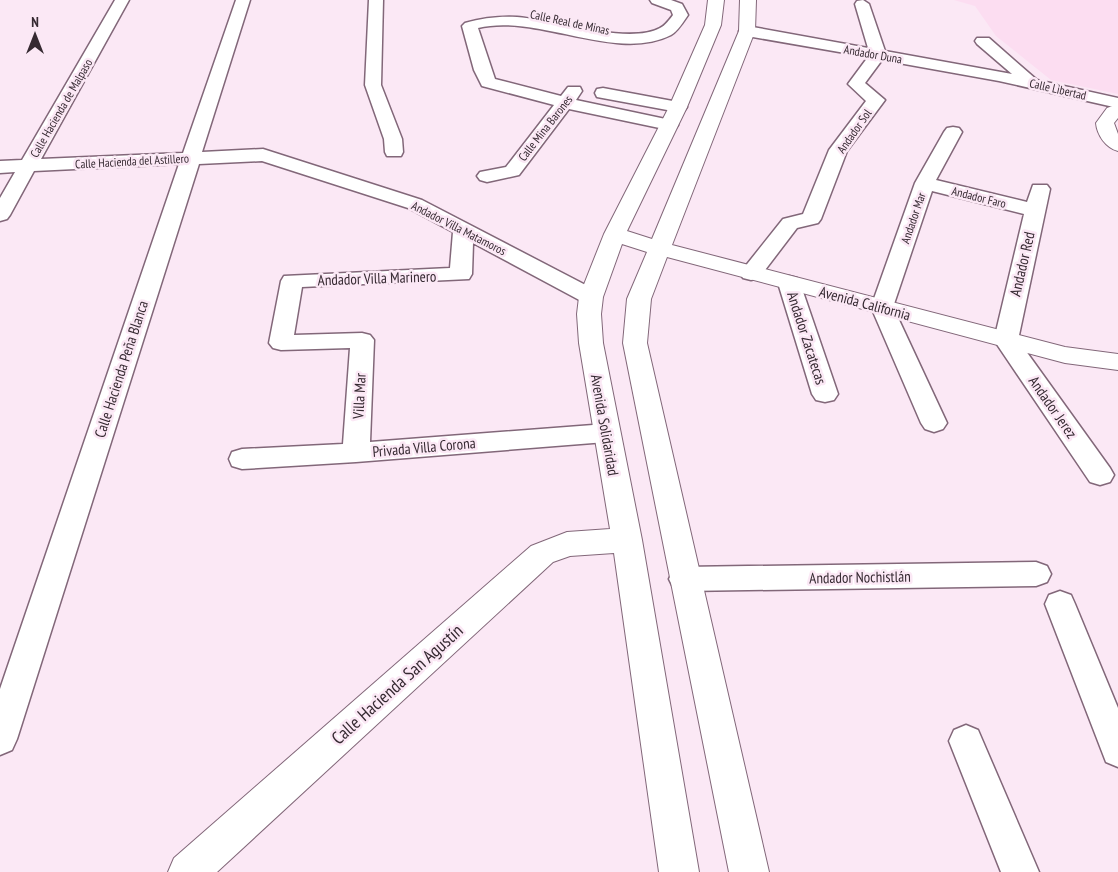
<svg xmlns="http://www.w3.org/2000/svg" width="1118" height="872" viewBox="0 0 1118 872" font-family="'PT Sans Narrow',sans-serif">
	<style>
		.built { fill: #fcddf1 }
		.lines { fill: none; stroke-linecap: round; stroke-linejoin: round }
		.street-casing { stroke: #826779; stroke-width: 3 }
		.secondary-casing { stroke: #826779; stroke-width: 2 }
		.street { fill: #fff; fill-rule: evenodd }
		.secondary { fill: #fff; fill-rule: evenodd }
		.labels { text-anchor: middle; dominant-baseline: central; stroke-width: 5; stroke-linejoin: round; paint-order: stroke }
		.far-street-label { font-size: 12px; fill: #362a32; stroke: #fbe8f5 }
		.street-label { font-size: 15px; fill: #362a32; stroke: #fbe8f5 }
		.near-street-label { font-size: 18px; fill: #362a32; stroke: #fbe8f5 }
	</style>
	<rect width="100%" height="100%" fill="#fbe8f5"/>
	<!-- built -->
	<path class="built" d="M954,0H1118V94L1051,80L996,36L975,6Z"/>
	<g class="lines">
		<!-- street casing -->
		<g class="street-casing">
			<path id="street" d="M115,0H129L41,159L183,153L236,0H250L202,152L263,149L422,200L599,292L602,297L599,302L591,304L583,302L473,243L472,274L469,279L302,287L294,335L362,333L370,335L374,340L370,442L606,424L615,427L619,433L615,439L606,442L356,462L242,469L232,466L229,459L232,452L242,449L343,444L350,348L281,350L273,348L269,343L281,281L284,276L450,268L453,232L408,208L262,161L199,164L17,739L12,750L0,755V689L179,164L34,171L10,215L7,219L0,221V198L15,172L0,173V161L22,160Z
				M369,0H383L381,85L402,139L403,152L401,156H387L385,152L384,139L365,85Z
				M650,0H671L682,4L688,15C684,21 677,32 671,35C616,63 537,13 478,28L495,79L561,96L568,87H580L582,91L576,100L675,121L678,125L675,129L669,130L569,109L519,175L487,182L480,180L477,176L480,172L506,167L554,105L482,86L474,70L462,26L465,23C483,18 498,16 517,17C554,20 629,45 660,28C665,26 670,19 673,15L671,10L652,3Z
				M863,0L869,4L885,51L1012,74L977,44L975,41L977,38H989L1037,80L1118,98V108L999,81L882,60L865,83L885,100L847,151L821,219L818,223L797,228L759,278L751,280L743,278L740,273L783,219L803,214L829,150L866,101L848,84L868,57L747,36L739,31L747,26L868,48L855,4L857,1Z
				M603,88L678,102L684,103L687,107L684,111L678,112L597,97L595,93L597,89Z
				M953,127L959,128L962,132L936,180L1027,202L1033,185H1047L1050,189L1018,340L1110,468L1114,475L1110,482L1100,485L1090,482L994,340L1024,214L932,191L893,307L947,423L943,429L934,432L925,429L921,423L871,307L915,183L944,132L947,128Z
				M789,276L797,278L800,283L838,394L834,400L825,402L816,400L812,394L778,283L781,278Z
				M1036,562L1047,566L1051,574L1047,582L1036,586L684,591L673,587L669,579L673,571L684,567Z
				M1060,591L1071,595L1075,604L1118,708V767L1106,762L1045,604L1049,595Z
				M966,725L978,730L1039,872H1001L949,741L954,730Z"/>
		</g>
		<!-- secondary casing -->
		<g class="secondary-casing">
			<path id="secondary" d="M708,0H724L721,25L687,107L627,231L652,239L739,31L740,0H756L755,31L672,245L1065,347L1118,354V370L1065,363L667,257L651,299L647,343L769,872H729L623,343L627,299L647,252L622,244L603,297L601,314L603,343L642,540L699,872H659L614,553L570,556L553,562L217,872H168L174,858L531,546L567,532L610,529L579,343L577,314L579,297L604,234L669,107L705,25Z
				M1118,104V118L1114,123L1118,134V151C1106,148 1097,135 1096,123L1107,108Z"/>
		</g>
		<!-- street -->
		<use href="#street" class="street"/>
		<!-- secondary -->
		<use href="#secondary" class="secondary"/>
	</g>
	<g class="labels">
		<!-- far-street labels -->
		<g class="far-street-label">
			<text transform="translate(570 22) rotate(12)">Calle Real de Minas</text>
			<text transform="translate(873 54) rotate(10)">Andador Duna</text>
			<text transform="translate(1058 89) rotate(13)">Calle Libertad</text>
			<text transform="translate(61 108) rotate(-60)">Calle Hacienda de Malpaso</text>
			<text transform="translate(545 128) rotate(-52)">Calle Mina Barones</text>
			<text transform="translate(854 131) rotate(-55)">Andador Sol</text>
			<text transform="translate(132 161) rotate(-3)">Calle Hacienda del Astillero</text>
			<text transform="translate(979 197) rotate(14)">Andador Faro</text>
			<text transform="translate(913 218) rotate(-71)">Andador Mar</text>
			<text transform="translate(459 228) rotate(27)">Andador Villa Matamoros</text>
		</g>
		<!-- street labels -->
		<g class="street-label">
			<text transform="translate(1022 264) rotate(-77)">Andador Red</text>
			<text transform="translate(377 278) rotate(-2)">Andador Villa Marinero</text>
			<text transform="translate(865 303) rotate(15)">Avenida California</text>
			<text transform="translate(807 338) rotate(72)">Andador Zacatecas</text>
			<text transform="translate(121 369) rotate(-72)">Calle Hacienda Peña Blanca</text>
			<text transform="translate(359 396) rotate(-87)">Villa Mar</text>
			<text transform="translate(1053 407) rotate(55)">Andador Jerez</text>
			<text transform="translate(605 425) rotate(80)">Avenida Solidaridad</text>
			<text transform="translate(424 447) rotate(-5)">Privada Villa Corona</text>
			<text transform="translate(860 577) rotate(-1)">Andador Nochistlán</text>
		</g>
		<!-- near-street labels -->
		<g class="near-street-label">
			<text transform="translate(397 684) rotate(-42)">Calle Hacienda San Agustín</text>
		</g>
	</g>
	<!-- north arrow -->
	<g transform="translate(35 35)" stroke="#fbe8f5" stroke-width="4" paint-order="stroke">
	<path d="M0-4L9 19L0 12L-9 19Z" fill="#362a32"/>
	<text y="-8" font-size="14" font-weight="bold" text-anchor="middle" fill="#362a32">N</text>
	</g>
</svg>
